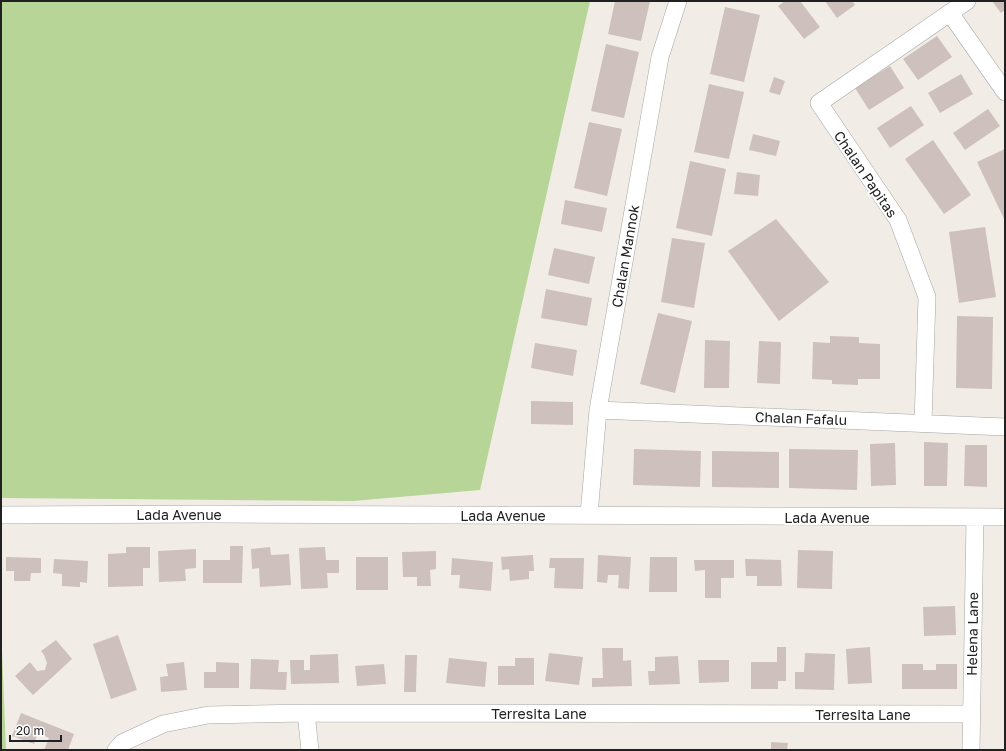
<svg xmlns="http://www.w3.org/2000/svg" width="1006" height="751" viewBox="0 0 1006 751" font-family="'Golos Text',sans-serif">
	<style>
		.forest { fill: #b6d597 }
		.building { fill: #cec0bc }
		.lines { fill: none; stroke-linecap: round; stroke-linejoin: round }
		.minor-casing { stroke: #a5a5a5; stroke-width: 18 }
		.minor { stroke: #fff; stroke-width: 17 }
		.labels { text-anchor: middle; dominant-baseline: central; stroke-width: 4; stroke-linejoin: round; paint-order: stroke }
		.street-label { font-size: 14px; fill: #212121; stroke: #fff }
	</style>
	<rect width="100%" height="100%" fill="#f2ece6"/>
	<!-- forest -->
	<path class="forest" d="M1,1H590L480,490L353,501L1,498Z
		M1,625L6,750H1Z"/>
	<!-- building -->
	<path class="building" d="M615,1H650L641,41L608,34Z
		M785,1H800L820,27L804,39L778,6Z
		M825,1H852L855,5L837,18Z
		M992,1H1005V10L1001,13Z
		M725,7L760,15L744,82L710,74Z
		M937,36L952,57L918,80L903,59Z
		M606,44L639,52L624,118L591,111Z
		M890,66L904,88L869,110L855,88Z
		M961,74L973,94L940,113L928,93Z
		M774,77L785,81L780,95L769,92Z
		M709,84L744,92L729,159L694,152Z
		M911,106L924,125L890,148L877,128Z
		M988,109L1000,126L965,150L953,133Z
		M589,122L622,129L607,196L574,188Z
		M753,134L780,141L776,156L749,150Z
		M933,140L971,195L944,214L905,159Z
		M1005,149V221L977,162Z
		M690,161L726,169L712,236L676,228Z
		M737,172L760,175L758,196L734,194Z
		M565,200L607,208L602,232L561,224Z
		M776,219L829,282L779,321L728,251Z
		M985,227L996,297L959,303L949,232Z
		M672,238L705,243L694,308L661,302Z
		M554,248L595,257L589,284L548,275Z
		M546,289L592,298L587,326L541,318Z
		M658,313L692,321L675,393L640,384Z
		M957,316L993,317L992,389L956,388Z
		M830,336L859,337V343L880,344V379H858V385L832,384V380L812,379L813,342L830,343Z
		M705,340L730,341L729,388H704Z
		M759,341L781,342L780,384L757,383Z
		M535,343L577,350L573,376L531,368Z
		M531,401L573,402V425L531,424Z
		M924,442L948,443L947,486H924Z
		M895,443L896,485L871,486L870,444Z
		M965,445H987V487L964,486Z
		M634,449L701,451L700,487L633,485Z
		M789,449L858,450L857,490L789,488Z
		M712,451L779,452V488L712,487Z
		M230,546H243L242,583H203V560H230Z
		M126,547H150V568H143V586L108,587V554L126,553Z
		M270,547L271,555L289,554L291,585L260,587L259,568L252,569L251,549Z
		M325,547L326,560H339V573H327L328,588L301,589L299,548Z
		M196,549V568L185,569L186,581L159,582L158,551Z
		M798,550L833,551L832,589L797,588Z
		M436,551V569L430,570L431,586H417V577H403L402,552Z
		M533,555L534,571H529V579L510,581L509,569L502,570L501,557Z
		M598,555L631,557L629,589L618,588L619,575H608L607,583L597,582Z
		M6,557L41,558V573H31L30,581H14V571H6Z
		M356,557H388V590H356Z
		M650,557H677V592H649Z
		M452,558L493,562L491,591L459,588L460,575H451Z
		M550,558H584L583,589L554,588L555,568H549Z
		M54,559L88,561L87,583L80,582V587L62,586V574L53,573Z
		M745,559L781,560L782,586H757V576H746Z
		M694,560H734V578H721V598H705V570L695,571Z
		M955,606L956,635L924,636L923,607Z
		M118,635L137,690L111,699L93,644Z
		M56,640L72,659L33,695L15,676L30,662L37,671L45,670L47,663L44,655L41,651Z
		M777,647H786V681H778V689H751V662H777Z
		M870,647L872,683L848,684L846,649Z
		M602,648H623V661L631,660L632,686L592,687V678H603Z
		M549,653L583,657L579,685L545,681Z
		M805,653L835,654L834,690L795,689V672H804Z
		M338,654L339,683L291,684L290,660H304V670H310V655Z
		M405,655H417L416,692H404Z
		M678,656L680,684L649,685L648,671H655V657Z
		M449,658L487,662L485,687L446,683Z
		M515,658H534V685H498V666H515Z
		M251,659L279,660L278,672H287L286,690L250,689Z
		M698,660H729V682L699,683Z
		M184,662L187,690L161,692L160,677L168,676L166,664Z
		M216,662L239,663V688H204V672H216Z
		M384,664L386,684L357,686L355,666Z
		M902,664H923V670H936V664H957V689H902Z
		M21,713L74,734L68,750H44L49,738L38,733L34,744L12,736Z
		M771,742L788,743L787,750H771Z"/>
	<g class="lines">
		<!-- minor casing -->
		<g class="minor-casing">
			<path id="minor" d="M950,13L1005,92
				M598,410L1005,427
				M923,423L927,297L898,220L819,103L967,1
				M1,515L211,514L1005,517
				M589,515L598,410L660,57L678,1
				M306,713L310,750
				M116,750L122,743L163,724L208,715L306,713L971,714
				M971,750L975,518"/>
		</g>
		<!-- minor -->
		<use href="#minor" class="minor"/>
	</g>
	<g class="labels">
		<!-- street labels -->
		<g class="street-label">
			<text transform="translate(866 174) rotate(56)">Chalan Papitas</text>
			<text transform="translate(625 256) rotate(-80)">Chalan Mannok</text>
			<text transform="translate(801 418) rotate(2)">Chalan Fafalu</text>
			<text x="179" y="514">Lada Avenue</text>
			<text x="503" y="515">Lada Avenue</text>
			<text x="827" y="517">Lada Avenue</text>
			<text transform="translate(972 634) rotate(-89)">Helena Lane</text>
			<text x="539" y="713">Terresita Lane</text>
			<text x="863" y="714">Terresita Lane</text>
		</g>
	</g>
	<!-- border -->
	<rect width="1006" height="751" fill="none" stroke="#212121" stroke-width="4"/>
	<!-- scale -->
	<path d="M10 735v6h51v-6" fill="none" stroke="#212121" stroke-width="2"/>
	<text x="16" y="735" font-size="12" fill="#212121" stroke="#ffffff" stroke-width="3" paint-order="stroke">20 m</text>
</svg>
